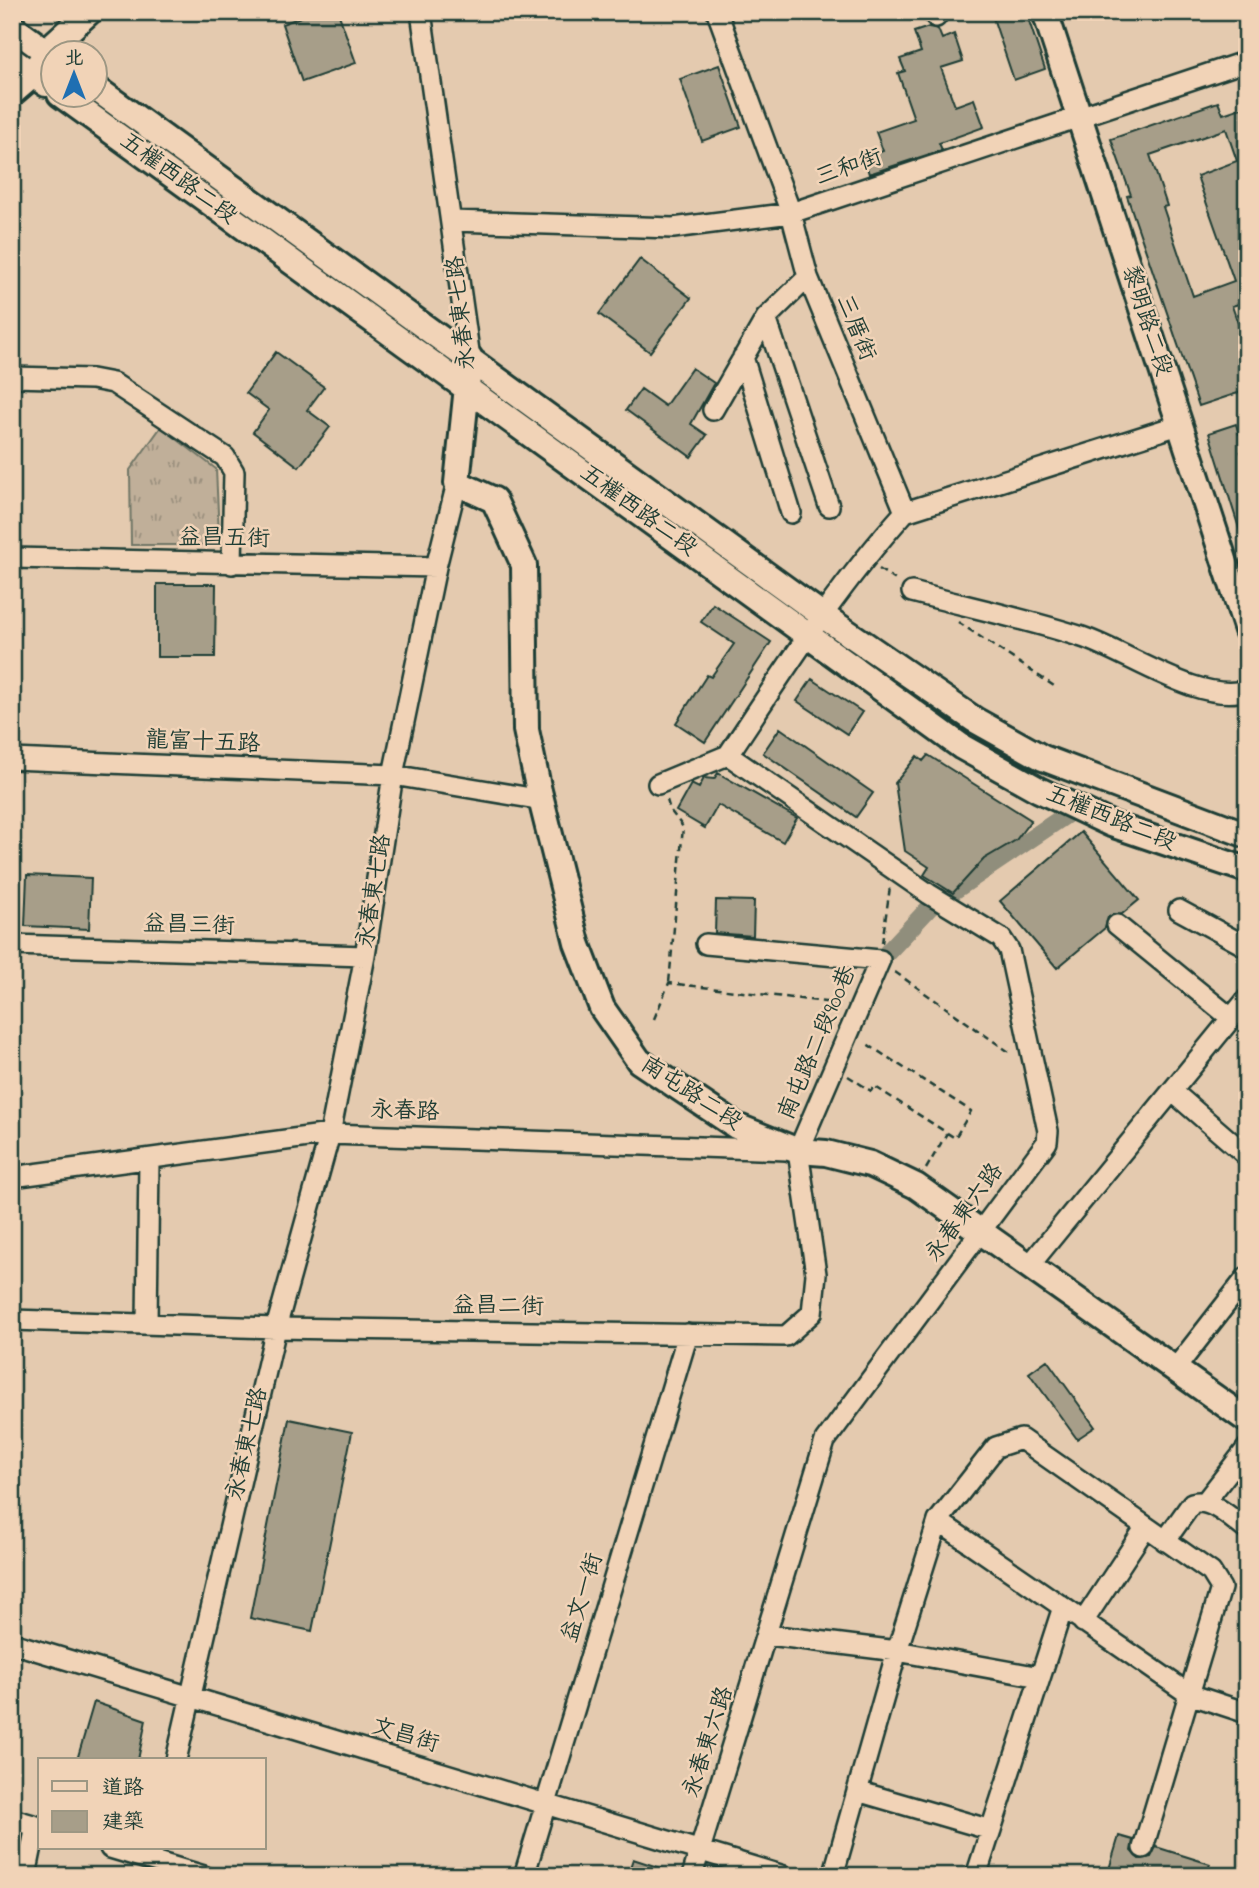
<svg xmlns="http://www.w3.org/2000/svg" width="1259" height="1888" viewBox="0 0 1259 1888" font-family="'Indie Flower','LXGW WenKai TC',sans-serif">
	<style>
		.grass { fill: url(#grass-tufts); stroke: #707666; stroke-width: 2 }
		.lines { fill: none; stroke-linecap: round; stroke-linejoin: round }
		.canal { stroke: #908e7b; stroke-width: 18 }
		.building { fill: #a79e89; stroke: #1f3d34; stroke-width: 2; fill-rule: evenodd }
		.minor-casing { stroke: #1f3d34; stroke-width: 24 }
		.major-casing { stroke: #1f3d34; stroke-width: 30 }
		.path { stroke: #1f3d34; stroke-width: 2.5; stroke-dasharray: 7 5; stroke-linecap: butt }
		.minor { stroke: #f1d3b7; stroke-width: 19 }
		.major { stroke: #f1d3b7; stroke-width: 24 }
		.labels { text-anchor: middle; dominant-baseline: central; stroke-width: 5; stroke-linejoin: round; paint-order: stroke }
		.street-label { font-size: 23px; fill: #1f3d34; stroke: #f1d3b7 }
	</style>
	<defs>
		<pattern id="grass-tufts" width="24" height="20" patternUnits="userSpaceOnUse" patternTransform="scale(1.75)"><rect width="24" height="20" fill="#c0af99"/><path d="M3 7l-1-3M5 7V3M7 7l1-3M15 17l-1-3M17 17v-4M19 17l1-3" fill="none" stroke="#9b907e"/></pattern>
	</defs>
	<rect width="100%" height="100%" fill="#e4caaf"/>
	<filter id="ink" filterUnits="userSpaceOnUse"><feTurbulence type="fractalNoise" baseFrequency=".0143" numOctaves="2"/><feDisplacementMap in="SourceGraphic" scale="14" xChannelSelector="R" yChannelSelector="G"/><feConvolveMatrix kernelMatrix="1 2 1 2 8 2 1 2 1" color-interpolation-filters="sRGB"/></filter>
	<g filter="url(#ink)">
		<!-- grass -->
		<path class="grass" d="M161,427L216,469L219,535L215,545H131L130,470Z"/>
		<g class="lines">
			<!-- canal -->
			<path class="canal" d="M887,953L930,907L1066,815"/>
		</g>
		<!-- building -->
		<path class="building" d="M314,12H338L356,63L302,82L282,24Z
			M991,12H1026L1045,69L1014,80Z
			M929,27L938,29L942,39L954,34L963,61L941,68L955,106L974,99L984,127L939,143L942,150L869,174L864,158L883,151L876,132L914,119L898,73L905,71L900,59L921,52L914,32Z
			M719,65L741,127L702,141L680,79Z
			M1218,102L1223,114L1247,106V311L1242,303L1232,306L1247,349V390L1199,406L1127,196L1131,195L1111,139ZM1226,129L1237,161L1197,176L1234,281L1193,296L1163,207L1167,206L1150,155Z
			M640,259L691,298L650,352L599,314Z
			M276,352L324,387L307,410L330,427L299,467L253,432L269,410L246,393Z
			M692,368L714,383L691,424L707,435L691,457L626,410L641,389L665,406Z
			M1236,424L1239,434L1247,432V450L1241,452L1247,469V543L1244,544L1209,433Z
			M157,584H216L215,657H157Z
			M713,604L771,642L705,742L676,723L707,675L711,677L734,644L701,622Z
			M812,679L862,712L847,734L797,701Z
			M780,728L873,793L856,817L763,753Z
			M928,755L1031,820L1016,840L984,859L953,893L924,875L929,867L905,851L895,783L917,756L923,761Z
			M718,773L797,818L783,842L718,805L705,828L676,811L691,784L699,788L704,778L714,779Z
			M1081,832L1139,900L1122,914L1108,917L1105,928L1057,968L1000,901Z
			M27,875L91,878L89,929L25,926Z
			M716,900L754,901L753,936L715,933Z
			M1047,1360L1095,1427L1077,1439L1029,1373Z
			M289,1419L352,1432L312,1631L250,1618Z
			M94,1702L146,1720L138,1760H77Z
			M1119,1836L1133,1840L1131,1851L1139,1859L1151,1857L1156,1847L1210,1864L1206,1876H1107Z
			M633,1859L676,1873L675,1876H627Z"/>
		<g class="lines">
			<!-- minor casing -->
			<g class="minor-casing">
				<path id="minor" d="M421,12L470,358
					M717,12L791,213L808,277L905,512
					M935,12L936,17
					M451,221L673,228L791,213L1247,61
					M766,318L829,506
					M743,357L791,513
					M12,377L92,379L113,383L225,457L234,472L232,564
					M713,410L766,318L808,277
					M905,512L1179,425
					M12,558L436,567
					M912,592C969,607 1027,619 1082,637C1128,652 1200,705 1247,690
					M728,755C784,671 837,587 905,512
					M12,759L393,775L543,800
					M658,784L728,755
					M1179,910L1247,947
					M1117,925L1231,1018
					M706,944L880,960L798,1151
					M12,945L365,956
					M1172,1091L1247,1156
					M12,1177L330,1134L787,1150
					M1029,1266L1247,999
					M12,1320L276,1328L786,1336L812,1313L816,1274L798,1151
					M147,1323L149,1160
					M1175,1369L1247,1277
					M1205,1502L1247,1448
					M938,1521L1189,1694L1247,1713
					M1165,1541L1192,1503C1211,1497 1233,1520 1247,1530
					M1083,1622L1145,1528
					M769,1635L897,1651L1040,1677
					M12,1643L784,1876
					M176,1760L276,1328L330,1134L365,956L393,775L436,567L457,483
					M857,1791L991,1830
					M12,1819L40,1827
					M110,1848L204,1876
					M26,1876L36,1826
					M524,1876L688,1334
					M692,1876L825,1441L1047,1142L1048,1131L1009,950L1001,938L929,894L728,755
					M833,1876L897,1651L938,1521L996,1447L1021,1439L1211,1572L1221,1588L1143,1848
					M976,1876L1063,1607"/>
			</g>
			<!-- major casing -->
			<g class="major-casing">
				<path id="major" d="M1045,12L1247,630
					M12,27L52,56
					M12,60L46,84
					M94,87L822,615L975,720L1043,758L1247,835
					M12,93L33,75L46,51L89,12
					M60,94L962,747L1039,790L1111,824L1247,870
					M470,358L457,483L494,500L524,565L526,730L539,791L577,943L602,1008L639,1061L736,1126L798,1151L826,1153L870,1164L916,1186L1247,1420"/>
			</g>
			<!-- path -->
			<path class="path" d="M879,569L897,581
				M958,622L1054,686
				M667,800L670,810L683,827L669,983
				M882,943L890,887
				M895,972L1009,1052L1013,1051
				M654,1019L669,983L842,1004
				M848,1076L871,1091L874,1086L955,1138L971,1111L867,1044
				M926,1169L947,1133"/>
			<!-- minor -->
			<use href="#minor" class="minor"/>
			<!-- major -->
			<use href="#major" class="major"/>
		</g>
	</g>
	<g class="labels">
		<!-- street labels -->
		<g class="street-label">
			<text transform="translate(849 168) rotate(-19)">三和街</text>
			<text transform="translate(178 179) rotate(36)">五權西路二段</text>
			<text transform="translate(462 313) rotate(-96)">永春東七路</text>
			<text transform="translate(1146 321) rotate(72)">黎明路二段</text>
			<text transform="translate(855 328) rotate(68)">三厝街</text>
			<text transform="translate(638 511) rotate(36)">五權西路二段</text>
			<text transform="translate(224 539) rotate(1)">益昌五街</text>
			<text transform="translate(203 743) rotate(2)">龍富十五路</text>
			<text transform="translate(1111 819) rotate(22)">五權西路二段</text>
			<text transform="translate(375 891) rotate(-81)">永春東七路</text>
			<text transform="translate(189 926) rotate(2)">益昌三街</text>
			<text transform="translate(818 1043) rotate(-67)">南屯路二段900巷</text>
			<text transform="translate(691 1094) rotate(33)">南屯路二段</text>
			<text transform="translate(405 1112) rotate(2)">永春路</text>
			<text transform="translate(965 1213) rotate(-54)">永春東六路</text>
			<text transform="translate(498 1307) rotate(1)">益昌二街</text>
			<text transform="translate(248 1444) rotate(-77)">永春東七路</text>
			<text transform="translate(583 1598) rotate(-73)">益文一街</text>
			<text transform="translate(405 1736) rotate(17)">文昌街</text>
			<text transform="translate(709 1742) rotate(-72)">永春東六路</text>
		</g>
	</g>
	<!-- margin -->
	<rect width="1259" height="1888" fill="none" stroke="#f1d3b7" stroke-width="42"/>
	<rect x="21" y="21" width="1217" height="1846" fill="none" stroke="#1f3d34" stroke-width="2.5" filter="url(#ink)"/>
	<!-- legend -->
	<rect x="38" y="1758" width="228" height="91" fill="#f1d3b7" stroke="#9d9783" stroke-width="2"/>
	<rect x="52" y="1781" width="35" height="10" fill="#f1d3b7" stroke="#9d9783" stroke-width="2"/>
	<text x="102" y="1794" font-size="21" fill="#1f3d34">道路</text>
	<rect x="52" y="1811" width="35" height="21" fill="#a79e89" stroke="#9d9783" stroke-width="2"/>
	<text x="102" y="1828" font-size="21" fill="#1f3d34">建築</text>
	<!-- north arrow -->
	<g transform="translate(74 74)"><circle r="33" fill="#f1d3b7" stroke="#9d9783" stroke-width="2"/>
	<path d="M0-5L12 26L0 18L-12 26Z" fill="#1f6fb2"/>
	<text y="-10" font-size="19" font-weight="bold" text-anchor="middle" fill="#1f3d34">北</text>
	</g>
</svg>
